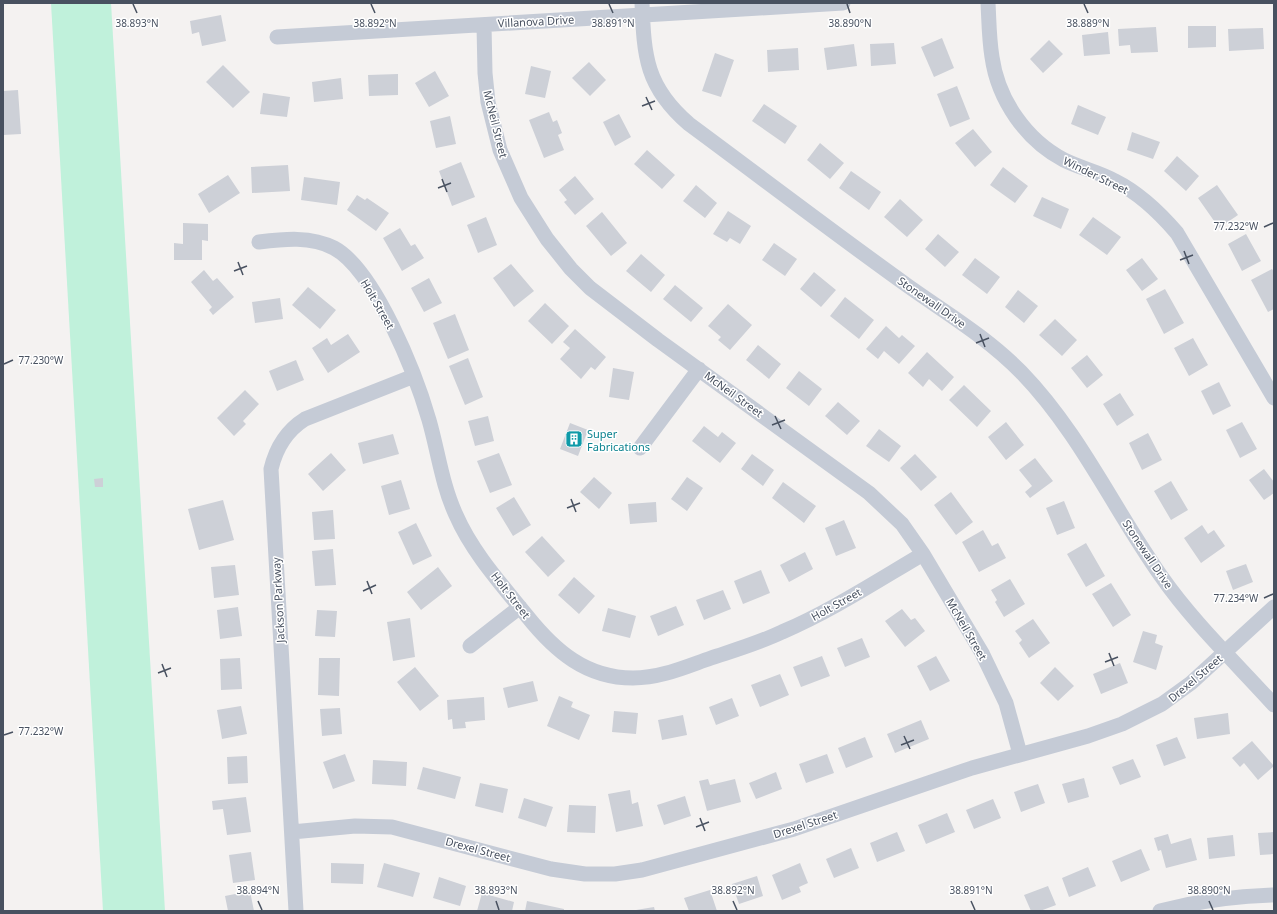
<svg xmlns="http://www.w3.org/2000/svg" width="1277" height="914" viewBox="0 0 1277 914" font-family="'Noto Sans',sans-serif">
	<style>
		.green { fill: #c0f1db }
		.building { fill: #cdd0d7 }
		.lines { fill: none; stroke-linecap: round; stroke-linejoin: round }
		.minor { stroke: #c5cbd6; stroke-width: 15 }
		.ticks { fill: none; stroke: #485160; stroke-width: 1.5 }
		.labels { text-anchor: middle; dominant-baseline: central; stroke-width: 3; stroke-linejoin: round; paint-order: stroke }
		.street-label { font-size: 11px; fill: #485160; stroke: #fff }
		.culture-label { font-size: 11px; fill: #0d838f; stroke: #fff; text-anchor: start }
		.ticks-label { font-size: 10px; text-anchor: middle; fill: #485160; stroke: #fff; stroke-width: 3; stroke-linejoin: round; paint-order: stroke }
	</style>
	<rect width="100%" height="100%" fill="#f4f2f1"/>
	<!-- green -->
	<path class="green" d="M51,3H111L165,911H103Z"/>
	<!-- building -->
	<path class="building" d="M221,15L226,41L202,46L199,32L192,34L190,21Z
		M1188,26H1216V47L1188,48Z
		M1156,27L1158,52L1131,53L1130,45L1119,46L1118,29Z
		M1263,28L1264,49L1229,51L1228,29Z
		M1108,32L1110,54L1084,56L1082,35Z
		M942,38L954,68L934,77L921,47Z
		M1049,40L1063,54L1043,73L1030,59Z
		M894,43L896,64L871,66L870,44Z
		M854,44L857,66L827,70L824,48Z
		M798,48L799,70L768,72L767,50Z
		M715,53L734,60L721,97L702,91Z
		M589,62L606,80L590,96L572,78Z
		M223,65L250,92L233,108L206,82Z
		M531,66L551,71L545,98L525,94Z
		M435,71L449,96L429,107L415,83Z
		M398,74V95L369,96L368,75Z
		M341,78L343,99L314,102L312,82Z
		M957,86L970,119L950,127L937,94Z
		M18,90L21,134L3,135V91Z
		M263,93L290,97L287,117L260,114Z
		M764,104L797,126L785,144L752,121Z
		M1078,105L1106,117L1098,135L1071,124Z
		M549,112L553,122L557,120L562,133L558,135L564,150L544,158L529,120Z
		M619,114L631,137L615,146L603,122Z
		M450,116L456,144L436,148L430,121Z
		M973,129L992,152L975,167L955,143Z
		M1132,132L1160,142L1153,159L1127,150Z
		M820,143L844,163L830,179L807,160Z
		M647,150L675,175L662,189L634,164Z
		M1177,156L1199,176L1186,191L1164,171Z
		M461,162L475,197L452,206L439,171Z
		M288,165L290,191L252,193L251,167Z
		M1003,167L1028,186L1015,203L990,185Z
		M851,171L881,192L869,210L839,188Z
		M228,175L240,193L209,213L198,194Z
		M575,176L594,199L575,215L564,202L567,200L559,190Z
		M304,177L340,182L337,205L301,200Z
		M696,185L717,203L705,218L683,201Z
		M1217,185L1238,215L1219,228L1198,198Z
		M357,195L365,200L367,198L389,213L376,231L347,210Z
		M1042,197L1069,209L1061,229L1033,216Z
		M900,199L923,220L907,237L884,217Z
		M728,211L751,226L740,244L730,238L727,242L713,234Z
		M602,212L627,243L611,256L586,226Z
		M486,217L497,245L478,253L467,225Z
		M1093,217L1121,237L1107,255L1079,235Z
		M183,223L208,224V241L202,240V260H174V243L183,244Z
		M400,228L411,246L415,244L424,258L402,271L383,238Z
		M938,234L959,252L945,267L925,249Z
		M1246,234L1261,261L1242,271L1228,244Z
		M774,243L797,259L785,276L762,260Z
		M641,254L665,275L651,292L626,271Z
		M975,258L1000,277L987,294L962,275Z
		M1142,258L1158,279L1142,291L1126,270Z
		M511,264L534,291L514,307L493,278Z
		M1272,269L1274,272V309L1268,312L1251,280Z
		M204,270L213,281L217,278L234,297L213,315L209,310L212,307L191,282Z
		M814,272L836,290L821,307L800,289Z
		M429,278L442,303L424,312L411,288Z
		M675,285L703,308L691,322L663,299Z
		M308,287L336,310L320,329L292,305Z
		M1165,289L1184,323L1164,334L1146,299Z
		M1018,290L1038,306L1024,323L1005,307Z
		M845,297L874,320L859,339L830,316Z
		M280,298L283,319L255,323L252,302Z
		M545,303L569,326L552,344L528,321Z
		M728,304L752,325L730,350L718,340L721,337L708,326Z
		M455,314L469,350L448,359L433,323Z
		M1055,319L1077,340L1062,356L1039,335Z
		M886,326L899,338L902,335L915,346L899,364L884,351L878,359L866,349Z
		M575,329L606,357L595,370L591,367L581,379L560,359L570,348L563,342Z
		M348,334L360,352L328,373L312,348L327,338L331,345Z
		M1193,338L1208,365L1189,376L1174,348Z
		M758,345L781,364L769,379L746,360Z
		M927,352L954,377L942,391L929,379L923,387L908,373Z
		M1087,355L1103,375L1087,388L1071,368Z
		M468,358L483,397L465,405L449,366Z
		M296,360L304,380L277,391L269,371Z
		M613,368L634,372L629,400L609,397Z
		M799,371L822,389L809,406L786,388Z
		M1219,382L1231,406L1213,415L1201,391Z
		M964,385L991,411L977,427L949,400Z
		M245,390L259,404L243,421L246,424L234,436L217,418Z
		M1120,393L1134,415L1117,426L1103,404Z
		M838,402L860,421L847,435L825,416Z
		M488,416L494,441L475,446L468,421Z
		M1006,422L1024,445L1006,460L988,437Z
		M1242,422L1257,449L1240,458L1226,430Z
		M570,423L588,430L578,456L560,449Z
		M704,426L718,437L722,432L736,443L720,463L692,441Z
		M879,429L901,446L889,462L866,446Z
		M1148,433L1162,460L1142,470L1129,443Z
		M393,434L399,454L363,464L358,443Z
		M331,453L346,470L323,491L308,474Z
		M499,453L512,485L490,493L477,461Z
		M752,454L774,470L763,486L741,469Z
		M915,454L937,477L921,491L900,468Z
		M1035,458L1053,481L1030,498L1025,492L1032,486L1019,470Z
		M1264,469L1274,482V493L1264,500L1249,480Z
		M594,477L612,493L599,509L580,492Z
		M687,477L703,488L687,511L671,499Z
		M103,478V487H95L94,479Z
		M401,480L410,509L389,515L381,486Z
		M1171,481L1188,510L1171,520L1154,491Z
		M783,482L816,506L804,523L772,498Z
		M951,492L973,522L956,535L934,505Z
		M514,497L531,525L513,536L496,508Z
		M223,500L234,540L199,550L188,509Z
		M1064,501L1075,528L1057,535L1046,508Z
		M656,502L657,522L630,524L628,504Z
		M333,510L335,539L314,540L312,512Z
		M844,520L856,548L836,556L825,528Z
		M416,523L432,556L413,565L398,532Z
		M1202,525L1208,534L1214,530L1225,546L1201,563L1184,538Z
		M983,530L992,546L998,543L1006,558L979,572L962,542Z
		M542,536L565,561L548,577L525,552Z
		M1086,543L1105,576L1086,587L1067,554Z
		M333,549L336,585L315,586L312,551Z
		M805,552L813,569L789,582L780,565Z
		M1246,564L1253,582L1233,590L1226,571Z
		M235,565L239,595L214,598L211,567Z
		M438,567L452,586L421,610L407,592Z
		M761,570L770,593L743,604L734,581Z
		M574,577L595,596L579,614L558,595Z
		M1010,579L1025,604L1004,617L995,602L997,600L991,590Z
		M1111,583L1131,615L1113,627L1092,594Z
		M723,590L731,609L704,620L696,600Z
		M676,606L684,625L658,636L650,616Z
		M238,607L242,636L220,639L217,610Z
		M608,608L636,616L630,638L602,631Z
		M902,609L911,620L915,618L925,631L905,647L885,621Z
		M317,610L337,611L335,637L315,636Z
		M410,618L415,657L393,661L387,622Z
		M1033,619L1050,643L1029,658L1019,643L1022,640L1015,631Z
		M1143,631L1157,635L1155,643L1163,646L1156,670L1133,662Z
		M862,638L870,657L845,667L837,648Z
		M822,656L830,676L801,687L793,667Z
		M936,656L950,681L930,691L917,666Z
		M240,658L242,689L221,690L220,659Z
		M319,658H340L339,696L318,695Z
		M1120,663L1128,683L1101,694L1093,674Z
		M415,667L439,696L420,711L397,682Z
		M1055,667L1074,686L1058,701L1040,683Z
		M780,674L789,695L760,707L751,685Z
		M533,681L538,701L508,708L503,688Z
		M559,696L573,702L571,707L590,715L579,740L547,726Z
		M484,697L485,720L465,722L466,728L453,729L452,719L448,720L447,700Z
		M732,698L739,716L716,725L709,707Z
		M241,706L247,734L222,739L217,710Z
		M340,708L342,734L322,736L320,709Z
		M614,711L638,713L636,734L612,732Z
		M1228,713L1230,734L1197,739L1194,718Z
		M683,715L687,735L662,740L658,720Z
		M921,720L929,739L895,753L887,734Z
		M865,737L873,757L846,768L838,748Z
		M1177,737L1186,758L1164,766L1156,745Z
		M1252,741L1274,766L1258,780L1244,763L1240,767L1232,758Z
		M345,754L355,781L333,789L323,762Z
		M827,754L834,773L806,783L799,764Z
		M247,756L248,783L228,784L227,757Z
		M1133,759L1141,777L1120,785L1112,767Z
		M373,760L407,762L406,786L372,784Z
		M423,767L461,777L455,799L417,789Z
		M776,772L782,789L756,799L749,783Z
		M1084,778L1089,797L1068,803L1062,784Z
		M708,779L710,785L735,779L741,802L707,811L699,781Z
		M480,783L508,789L503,813L475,806Z
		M1038,784L1045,803L1021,812L1014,792Z
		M630,790L632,804L638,802L643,826L616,832L608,794Z
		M685,796L691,816L664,825L657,805Z
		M246,797L251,832L227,835L223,809L213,810L212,801Z
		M524,798L553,807L546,827L518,818Z
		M993,799L1001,818L974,829L966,810Z
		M569,805L596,806L595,833L567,832Z
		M947,813L955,832L926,844L918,825Z
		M897,832L905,851L877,862L870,843Z
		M1274,832V854L1260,855L1258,833Z
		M1168,834L1171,844L1191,838L1197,860L1166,868L1161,850L1158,851L1154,838Z
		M1233,835L1235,856L1209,859L1207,838Z
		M851,848L859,868L834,878L826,859Z
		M1141,849L1150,870L1121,882L1112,861Z
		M251,852L255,880L233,883L229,855Z
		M331,863L364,864L363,884L331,883Z
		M384,863L420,873L413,897L377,887Z
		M800,863L808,883L799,887L801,892L782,900L772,875Z
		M1088,867L1096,886L1069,897L1062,878Z
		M757,876L763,896L739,904L732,884Z
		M439,877L466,886L460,906L433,898Z
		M1048,886L1056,905L1040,911H1031L1024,895Z
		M710,890L717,911H689L684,898Z
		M250,891L254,911H228L225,896Z
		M482,893L514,902L512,911H477Z
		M527,901L564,909V911H525Z
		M654,907L655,911H636V910Z"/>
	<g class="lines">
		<!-- minor -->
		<path class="minor" d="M642,3C644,57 646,87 689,124C762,178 834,233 908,286C946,313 988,338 1021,372C1080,433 1113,508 1161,576C1193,622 1236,663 1274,705
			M988,3C989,21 989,39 992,57C998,100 1026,140 1064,160C1080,168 1099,172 1115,181C1139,193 1159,212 1177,233L1274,398
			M484,25L485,73L488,102L500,150L521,198L547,239L571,269L590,288L658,340L869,493L902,524L923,554L982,653L1006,703L1020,754
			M277,37L843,3
			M259,242C284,239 311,236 334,248C375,270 416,375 429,420C438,451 442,485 456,515C472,552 502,585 527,616C555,651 586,678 633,678C661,678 685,667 711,658C735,650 759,643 782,632C831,611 877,581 923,554
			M640,448L699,369
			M470,646L520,607
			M292,832L355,826L392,827L551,869L585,874H615L642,870L794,829L972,768L1088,736L1122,724L1162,704L1191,683L1274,607
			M296,911L271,469C276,448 286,431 305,419L414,376
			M1160,911C1198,901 1236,896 1274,895"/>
	</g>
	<!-- ticks -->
	<path class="ticks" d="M133,4L137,13M371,4L375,13M609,4L613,13M847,4L850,13M1084,4L1088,13M646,97L652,110M642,106L655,101M442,179L447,192M438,188L451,183M1264,227L1273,223M1184,251L1189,264M1180,260L1193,255M238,262L243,275M234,271L247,266M980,334L985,347M976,343L989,338M4,364L13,360M775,416L781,429M772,425L785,420M571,499L576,512M567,508L580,503M367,581L372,594M363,591L376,585M1264,598L1273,594M1109,653L1114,666M1105,662L1118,657M162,664L167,677M158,673L171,668M4,735L13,732M904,736L910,749M901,745L914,740M700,818L705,831M696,827L709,822M258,901L262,910M496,901L499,910M733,901L737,910M971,901L975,910M1209,901L1213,910"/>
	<!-- icons -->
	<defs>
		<g id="building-square" transform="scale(0.9)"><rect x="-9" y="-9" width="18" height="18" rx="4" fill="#0f9aa8" stroke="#fff"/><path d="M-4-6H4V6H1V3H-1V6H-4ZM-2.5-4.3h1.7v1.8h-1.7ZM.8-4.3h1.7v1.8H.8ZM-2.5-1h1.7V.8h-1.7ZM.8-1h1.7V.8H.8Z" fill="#fff"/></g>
	</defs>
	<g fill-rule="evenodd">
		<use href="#building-square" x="574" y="439"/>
	</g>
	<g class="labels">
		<!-- street labels -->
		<g class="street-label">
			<text transform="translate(536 21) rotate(-3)">Villanova Drive</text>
			<text transform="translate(496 124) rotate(76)">McNeil Street</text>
			<text transform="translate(1096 175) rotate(26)">Winder Street</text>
			<text transform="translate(932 302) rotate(35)">Stonewall Drive</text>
			<text transform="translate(378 304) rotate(60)">Holt Street</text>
			<text transform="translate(734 394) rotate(36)">McNeil Street</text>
			<text transform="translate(1148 554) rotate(56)">Stonewall Drive</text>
			<text transform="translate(511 595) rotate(52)">Holt Street</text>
			<text transform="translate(278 600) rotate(-93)">Jackson Parkway</text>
			<text transform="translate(836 604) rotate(-29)">Holt Street</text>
			<text transform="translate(967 629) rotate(60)">McNeil Street</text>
			<text transform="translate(1195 678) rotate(-40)">Drexel Street</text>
			<text transform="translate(805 824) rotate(-18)">Drexel Street</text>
			<text transform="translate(478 849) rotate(15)">Drexel Street</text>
		</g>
		<!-- culture labels -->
		<g class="culture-label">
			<text x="587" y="433">Super<tspan x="587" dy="13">Fabrications</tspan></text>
		</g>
	</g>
	<g class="ticks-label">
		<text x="137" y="27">38.893°N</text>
		<text x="375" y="27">38.892°N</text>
		<text x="613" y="27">38.891°N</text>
		<text x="850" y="27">38.890°N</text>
		<text x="1088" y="27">38.889°N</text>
		<text x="1236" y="230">77.232°W</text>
		<text x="41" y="364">77.230°W</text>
		<text x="1236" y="602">77.234°W</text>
		<text x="41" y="735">77.232°W</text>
		<text x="258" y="894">38.894°N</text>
		<text x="496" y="894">38.893°N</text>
		<text x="733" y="894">38.892°N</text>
		<text x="971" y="894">38.891°N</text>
		<text x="1209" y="894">38.890°N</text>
	</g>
	<!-- border -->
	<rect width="1277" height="914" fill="none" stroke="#485160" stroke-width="8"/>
</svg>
